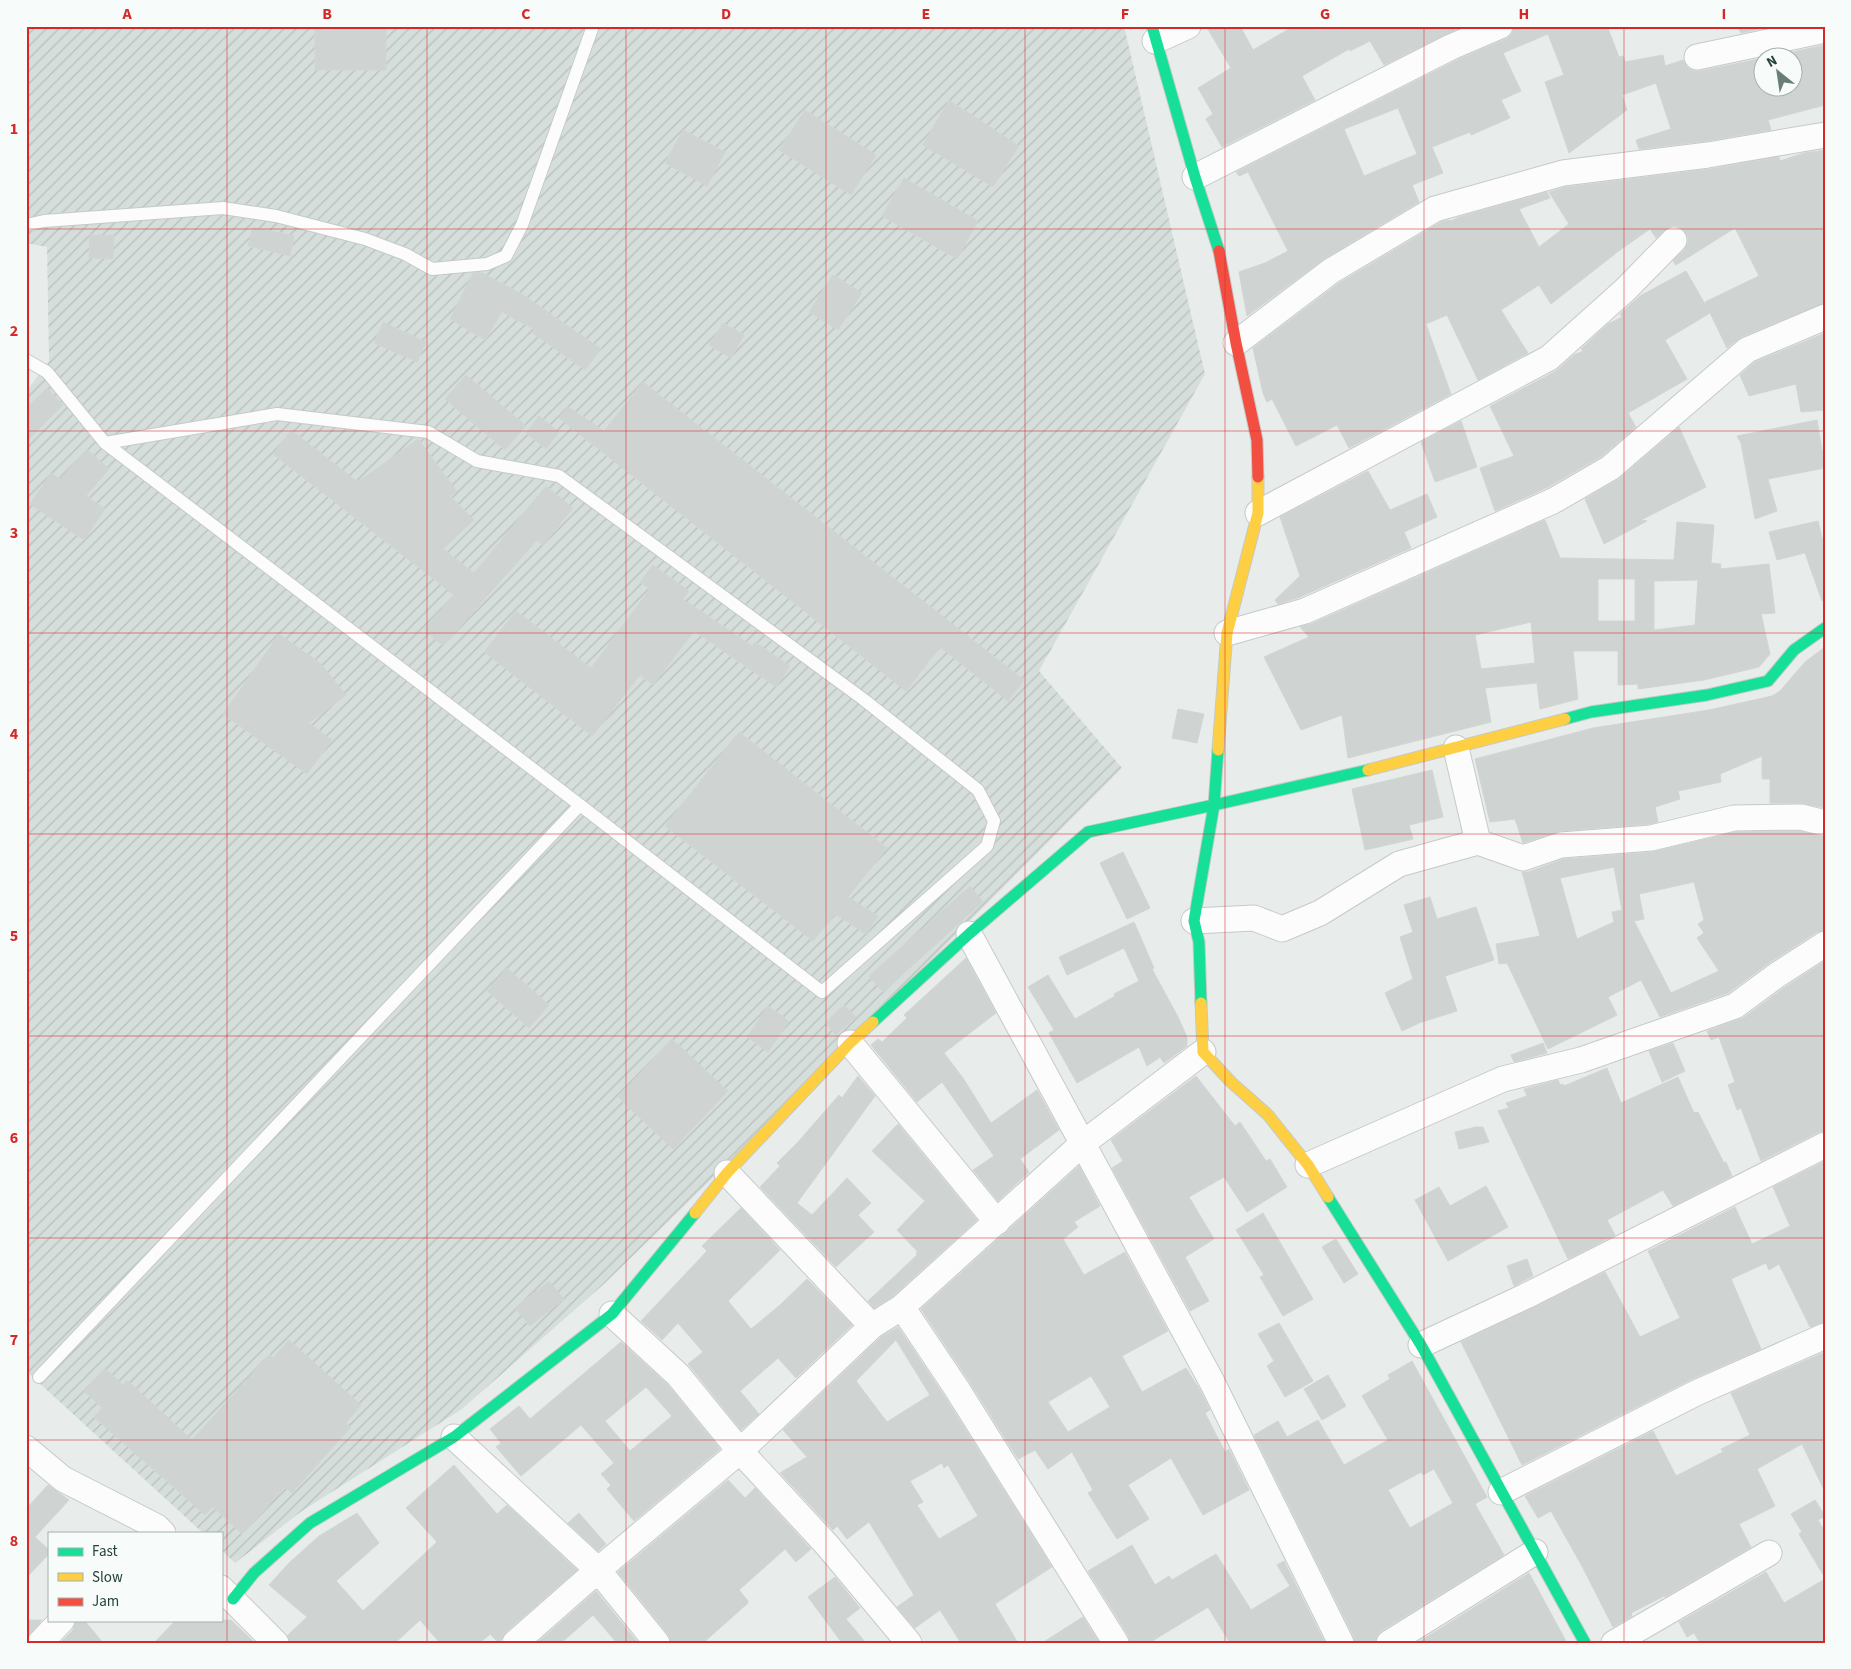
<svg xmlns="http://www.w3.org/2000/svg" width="1851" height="1669" viewBox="0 0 1851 1669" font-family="'Source Sans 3',sans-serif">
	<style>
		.industrial { fill: url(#industrial-furrows) }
		.building { fill: #cfd4d2; stroke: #d1d6d4; fill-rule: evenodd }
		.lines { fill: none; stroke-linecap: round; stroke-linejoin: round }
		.lane-casing { stroke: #c5cac8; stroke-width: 14 }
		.street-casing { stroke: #c5cac8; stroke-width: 27 }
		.fast-casing { stroke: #c3cbc8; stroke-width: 13 }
		.slow-casing { stroke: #c3cbc8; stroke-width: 13 }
		.jam-casing { stroke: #c3cbc8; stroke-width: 13 }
		.lane { stroke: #fcfcfc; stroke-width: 12 }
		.street { stroke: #fcfcfc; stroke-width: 25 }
		.fast { stroke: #16e098; stroke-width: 11 }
		.slow { stroke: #ffcf43; stroke-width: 11 }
		.jam { stroke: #f24e42; stroke-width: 11 }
		.grid { fill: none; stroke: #d62828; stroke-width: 1; stroke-opacity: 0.55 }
		.neatline { fill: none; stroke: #d62828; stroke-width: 2 }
		.grid-label { font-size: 16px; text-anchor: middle; font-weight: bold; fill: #d62828 }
	</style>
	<defs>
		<pattern id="industrial-furrows" width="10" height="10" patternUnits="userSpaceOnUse" patternTransform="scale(1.25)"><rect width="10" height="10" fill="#d6dedb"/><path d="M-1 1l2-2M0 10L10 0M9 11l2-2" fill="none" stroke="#b8c0bd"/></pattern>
	</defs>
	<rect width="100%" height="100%" fill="#e8edeb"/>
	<!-- industrial -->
	<path class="industrial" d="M26,26H1124L1205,374L1039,671L1122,768L761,1131L604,1284L462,1409L302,1511L235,1563L221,1550V1533H203L26,1371V392L49,361L47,247L26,243Z"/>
	<!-- building -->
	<path class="building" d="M315,26H386V70H315Z
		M1206,26H1240L1253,50L1294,26H1463L1384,65L1370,41L1350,51L1349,49L1302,76L1315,100L1222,147L1206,119L1213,114L1198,88L1231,68Z
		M1514,26H1607L1619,57L1623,56L1625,62L1663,55L1665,66L1683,60L1687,67L1693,71H1700L1764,58V88H1794V58H1764L1825,45V105L1768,120L1771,130L1706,141L1639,149L1636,140L1671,129L1656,83L1622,95L1627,110L1569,153L1545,82L1564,75L1548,34L1503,53L1521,91L1501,100L1510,118L1471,135L1470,132L1432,147L1443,173L1412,185L1419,202L1324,259L1247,316L1239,272L1265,263L1288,251L1248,172L1239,176L1236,172L1457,60L1506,39L1512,34ZM1398,108L1417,154L1364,176L1344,129Z
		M1737,26H1773L1741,33Z
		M949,100L1019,146L993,187L923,145Z
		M805,110L876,155L851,195L779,150Z
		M683,130L725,152L707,186L665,163Z
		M1825,150V303L1741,337L1727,348L1710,313L1665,340L1687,379L1628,413L1636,427L1602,456L1546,488L1495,511L1480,468L1514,456L1490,406L1556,371L1574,355L1583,351L1581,349L1608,324L1622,317L1620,314L1640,296L1686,271L1710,313L1705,302L1759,276L1735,228L1676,265L1673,261L1684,250L1688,243V237L1684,230L1678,226H1671L1656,238L1650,229L1620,250L1551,304L1539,285L1501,310L1528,353L1478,380L1447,315L1426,324L1451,394L1349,448L1337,425L1296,446L1272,399L1267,402L1263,393L1253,348L1339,283L1441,222L1450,220L1451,221L1459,217L1547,192L1550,198L1519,209L1539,247L1569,224L1549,192L1566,187L1710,169L1779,157L1780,161L1804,153Z
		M904,178L978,221L957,259L882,216Z
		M253,227L294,236L290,256L248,246Z
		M90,235H114L113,259L89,258Z
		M473,273H482L522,294L601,349L585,370L533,333L535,330L502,312L485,340L450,319Z
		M833,275L862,293L838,330L809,312Z
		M383,322L426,342L417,362L374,343Z
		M723,323L744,335L731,358L709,345Z
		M1825,333V410L1801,412L1796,384L1749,396L1740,375L1755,362Z
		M466,375L526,426L505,450L445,399Z
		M643,382L1024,680L1008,701L940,647L906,691L559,418L568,407L604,431Z
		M47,388L63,405L26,442V408Z
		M539,416L559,432L546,449L526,433Z
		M1817,420L1825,468L1768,479L1777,511L1755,519L1741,443L1737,436Z
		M1461,421L1477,467L1435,482L1421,442Z
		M1679,427L1706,487L1641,520L1647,521L1604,544L1585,499L1619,479Z
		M291,430L358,482L418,439L457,491L450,496L474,520L443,549L474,573L546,486L573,508L543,545L537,540L443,646L424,629L454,595L273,454Z
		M87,449L109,469L86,496L105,509L84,540L30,504L51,473L60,479Z
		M1368,471L1390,510L1427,494L1437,517L1404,532L1411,548L1300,597L1278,604L1275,600L1300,576L1280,517Z
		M1545,520L1560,558L1674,560L1677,522L1714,525L1711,563L1721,564L1720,569L1769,564L1775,613L1761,614L1770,654L1759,667L1704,680L1638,689V684L1618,685V651H1573L1578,699L1540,709L1537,683L1485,688L1491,722L1348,758L1342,715L1301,730L1264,657L1309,637L1300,627L1311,624ZM1598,579H1635V621H1598ZM1698,580L1695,625L1654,630V581ZM1531,622L1535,663L1481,669L1475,635Z
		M1818,521L1825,550V600L1822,601L1805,553L1777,560L1769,532Z
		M653,565L689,591L683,599L752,646L755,642L790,666L776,687L694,631L653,685L640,675L592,736L484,652L516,611L591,668L650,589L640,582Z
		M279,634L321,664L346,695L309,723L332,740L307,774L223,714Z
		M1825,647V808L1801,803H1770V779H1762V756L1720,774L1721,782L1678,791L1680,799L1655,807L1658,822L1649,824L1560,831L1523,843L1515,819L1490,822L1475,759L1593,728L1709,710L1772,696L1780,691L1805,662Z
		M1178,709L1204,714L1197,743L1172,738Z
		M739,732L887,848L848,897L878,916L866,934L835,914L813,941L665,826Z
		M1432,770L1443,817L1409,825L1413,839L1365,850L1352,789Z
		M1799,831L1825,837V930L1817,932L1769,963L1728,993L1660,1017L1641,980L1608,997L1617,1015L1548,1049L1507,963L1499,964L1496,944L1540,936L1522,872H1528L1564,859L1652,852L1736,832ZM1614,867L1622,910L1612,912L1614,922L1577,939L1560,878ZM1694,882L1704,920L1698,924L1704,933L1697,938L1719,971L1671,993L1634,921L1644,919L1639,894Z
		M1123,852L1150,908L1127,919L1100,863Z
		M970,886L983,902L883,992L869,976Z
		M1430,897L1437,919L1476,907L1494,960L1445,976L1457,1011L1419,1023L1402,1031L1385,993L1413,979L1400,937L1413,932L1404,905Z
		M1134,922L1154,968L1152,969L1178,1017L1187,1037V1046L1164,1063L1160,1057L1147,1066L1139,1047L1077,1083L1049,1033L1054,1030L1028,987L1048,975L1075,1019L1115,996L1114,994L1139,981L1124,948L1067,975L1059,957Z
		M966,958L996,1013L944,1053L963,1078L991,1123L1037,1090L1059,1130L1020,1159L1029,1172L998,1201L973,1170L994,1156L942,1082L917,1102L871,1045L878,1039L882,1042L907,1018L904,1015Z
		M1825,961V1131L1819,1132L1761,1161L1741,1108L1737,1110L1728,1085L1735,1082L1719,1037L1711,1040L1707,1031L1743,1018L1785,987Z
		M507,968L549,1005L529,1028L487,991Z
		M844,1005L856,1017L836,1035L825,1023Z
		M768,1006L789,1021L768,1052L747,1037Z
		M672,1039L728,1091L673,1149L618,1097Z
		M1543,1043L1547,1053L1514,1062L1511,1055Z
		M1673,1043L1685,1071L1662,1082L1649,1051Z
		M1607,1068L1621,1103L1678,1077L1694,1113L1698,1112L1724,1163L1726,1162L1732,1176L1673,1206L1663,1190L1607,1220L1615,1235L1568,1259L1498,1111L1509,1108L1506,1103L1527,1096L1524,1089L1558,1080L1560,1085L1563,1084L1564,1086Z
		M858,1076L875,1096L797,1203L812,1215L847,1178L871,1203L858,1215L874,1232L836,1267L760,1187L780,1166L777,1163L798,1142L839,1095L842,1098Z
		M1196,1076L1235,1126L1240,1122L1266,1161L1270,1159L1287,1187L1247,1212L1224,1177L1189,1197L1214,1239L1185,1257L1209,1301L1190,1311L1112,1168L1123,1161L1111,1140Z
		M898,1124L977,1220L893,1296L874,1308L868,1301L917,1255L916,1253L918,1252L897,1230L925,1201L872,1151Z
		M1476,1127H1483L1489,1142L1459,1149L1455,1132Z
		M1825,1161V1322L1810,1327L1779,1264L1769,1270L1766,1263L1731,1279L1761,1349L1690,1380L1522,1465L1461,1342L1605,1272L1640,1337L1680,1318L1648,1251L1735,1207L1752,1244L1790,1226L1773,1187Z
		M1079,1166L1100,1206L1074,1222L1078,1227L1063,1239L1084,1275L1125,1252L1168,1331L1122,1356L1142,1392L1186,1368L1200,1390L1210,1410L1205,1413L1225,1452L1229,1449L1249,1490L1203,1515L1171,1458L1128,1485L1149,1519L1117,1539L1088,1493L1093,1490L1072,1452L1048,1469L1035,1450L1018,1459L969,1381L921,1309ZM1091,1376L1110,1407L1068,1432L1048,1402Z
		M1486,1186L1508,1227L1448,1261L1415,1200L1439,1187L1450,1206Z
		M741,1208L780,1250L728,1301L751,1329L780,1305L807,1279L852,1325L796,1378L778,1358L740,1391L759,1414L741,1430L688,1364L703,1352L678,1323L662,1340L641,1321L707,1251L702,1246Z
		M1263,1213L1313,1299L1283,1316L1260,1277L1264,1275L1236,1230Z
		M1336,1239L1358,1274L1344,1283L1322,1247Z
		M1527,1259L1533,1276L1514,1286L1507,1266Z
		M549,1281L564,1299L530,1326L515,1308Z
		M1279,1323L1313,1381L1285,1397L1267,1366L1274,1361L1258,1334Z
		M898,1327L945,1397L1052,1567L995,1604L1018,1643H961L940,1610L915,1628L897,1607L914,1595L869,1522L847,1539L837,1526L833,1530L780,1473L807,1457L783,1430L881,1337ZM896,1340L930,1395L887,1422L856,1381ZM942,1463L944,1468L948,1465L978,1516L939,1539L917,1505L923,1502L910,1481Z
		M289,1340L361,1405L346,1423L351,1427L292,1493L285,1487L242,1534L213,1507L205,1515L94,1417L102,1408L84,1391L105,1368L123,1385L127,1380L192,1440L270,1354L273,1358Z
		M621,1342L668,1385L720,1449L634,1521L607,1489L611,1485L601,1474L614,1463L581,1425L521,1476L496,1447L501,1443L490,1429L519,1406L530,1419ZM646,1387L672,1416L630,1451L605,1421Z
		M1825,1352V1492L1802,1444L1757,1469L1775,1506L1739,1524L1751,1547L1665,1597L1664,1596L1631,1613L1632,1616L1613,1627L1583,1568L1551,1511L1538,1518L1525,1496L1653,1431L1676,1476L1723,1452L1721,1449L1750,1435L1731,1393Z
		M1412,1361L1487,1497L1475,1504L1504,1555L1381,1631L1377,1636L1375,1643H1355L1354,1637L1254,1435L1278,1421L1287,1437L1318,1420L1344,1465L1388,1440L1362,1396L1390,1379L1388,1375ZM1434,1469L1453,1503L1410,1528L1388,1490L1421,1472L1423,1475Z
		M1328,1375L1346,1406L1322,1420L1304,1389Z
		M454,1465L497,1514L507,1505L577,1570L506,1632L499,1643L490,1634L480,1643H440L420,1620L395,1643H290L288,1635L307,1617L269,1585L289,1563L319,1536L357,1513L379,1543L336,1581L363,1611L437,1542L406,1508Z
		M728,1480L745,1498L755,1488L811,1549L796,1562L785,1549L739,1590L748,1601V1603L703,1643H671L668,1634L618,1572Z
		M48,1485L69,1500L35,1537L49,1550V1554L26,1578V1509Z
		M1815,1500L1825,1516L1818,1520L1825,1532V1578L1799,1534L1802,1532L1791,1514Z
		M579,1513L606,1544L598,1551L568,1523Z
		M1132,1545L1155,1585L1169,1576L1172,1580L1216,1554L1251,1610L1290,1586L1277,1565L1284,1561L1325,1643H1230L1208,1607L1149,1643H1130L1128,1635L1088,1571Z
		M1766,1572L1784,1603L1825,1579V1643H1700L1694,1633L1687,1637L1679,1622Z
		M1529,1573L1567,1643H1417Z
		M835,1577L860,1608L846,1619L866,1643H842L808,1597Z
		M596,1591L638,1643H617L593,1615L561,1643H537Z
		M1083,1617L1098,1641L1094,1643H1042Z
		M26,1620H42L26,1639Z
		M76,1620H84L103,1643H60L73,1630Z
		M176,1620H231L255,1643H154Z"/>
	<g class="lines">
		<!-- lane casing -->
		<g class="lane-casing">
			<path id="lane" d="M26,225L44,221L223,208L276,216L365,239L405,254L432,269L487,264L506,256L522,225L593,26
				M26,360L47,372L105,443L580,805L822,992L987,846L994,821L978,790L863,699L559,476L477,461L428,432L277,414L105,443
				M39,1377L580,805"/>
		</g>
		<!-- street casing -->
		<g class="street-casing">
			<path id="street" d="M1155,41L1188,26
				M1697,57L1825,30
				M1195,177L1451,47L1500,26
				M1236,343L1331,271L1435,209L1563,173L1708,155L1825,135
				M1258,513L1549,358L1625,290L1674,240
				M1227,633L1305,611L1553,501L1610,468L1747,350L1825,317
				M1456,748L1478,842
				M1194,921L1254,918L1282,929L1320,913L1399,864L1478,842L1523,858L1561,845L1651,838L1734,818L1801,817L1825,823
				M969,934L1212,1382L1341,1643
				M850,1043L997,1222
				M1308,1165L1503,1079L1581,1060L1735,1006L1777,975L1825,944
				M727,1173L872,1326
				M902,1307L957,1389L1116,1643
				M612,1314L678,1375L740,1451L827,1545L909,1643
				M1421,1345L1526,1296L1825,1145
				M454,1437L598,1570L657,1643
				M26,1448L63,1479L157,1527L163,1533
				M1501,1492L1696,1393L1825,1336
				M221,1588L276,1643
				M40,1643L62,1620
				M515,1643L598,1570L740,1451L872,1326L902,1307L1082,1144L1203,1052
				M1389,1643L1535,1552
				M1614,1643L1769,1553"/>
		</g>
		<!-- fast casing -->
		<g class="fast-casing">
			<path id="fast" d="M1152,26L1195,177L1219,251
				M1565,719L1591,712L1707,695L1768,681L1794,650L1825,628
				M1201,1003L1199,942L1194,921L1214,805L1368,770
				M873,1022L969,934L1088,832L1214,805L1218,750
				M1328,1197L1421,1345L1585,1643
				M233,1599L254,1573L310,1523L454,1437L612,1314L695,1213"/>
		</g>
		<!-- slow casing -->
		<g class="slow-casing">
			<path id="slow" d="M1218,750L1227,633L1258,513V477
				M1368,770L1565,719
				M1201,1003L1203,1052L1231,1082L1268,1115L1308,1165L1328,1197
				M695,1213L727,1173L850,1043L873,1022"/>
		</g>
		<!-- jam casing -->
		<g class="jam-casing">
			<path id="jam" d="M1219,251L1236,343L1257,440L1258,477"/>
		</g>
		<!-- lane -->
		<use href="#lane" class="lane"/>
		<!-- street -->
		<use href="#street" class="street"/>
		<!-- fast -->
		<use href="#fast" class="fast"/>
		<!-- slow -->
		<use href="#slow" class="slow"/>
		<!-- jam -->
		<use href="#jam" class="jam"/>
	</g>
	<!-- grid -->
	<path class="grid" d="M227,26V1643M427,26V1643M626,26V1643M826,26V1643M1025,26V1643M1225,26V1643M1424,26V1643M1624,26V1643M26,229H1825M26,431H1825M26,633H1825M26,834H1825M26,1036H1825M26,1238H1825M26,1440H1825"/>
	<!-- border -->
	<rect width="1851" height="1669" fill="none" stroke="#f7fbf9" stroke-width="55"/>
	<!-- legend -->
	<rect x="48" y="1532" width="175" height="90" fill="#f7fbf9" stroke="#a3b1ad"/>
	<rect x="58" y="1548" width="25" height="8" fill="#16e098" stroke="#a3b1ad"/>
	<text x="92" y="1556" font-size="15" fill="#24423a">Fast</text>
	<rect x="58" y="1573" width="25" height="8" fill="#ffcf43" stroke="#a3b1ad"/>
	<text x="92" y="1582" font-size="15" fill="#24423a">Slow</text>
	<rect x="58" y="1598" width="25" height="8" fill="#f24e42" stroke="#a3b1ad"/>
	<text x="92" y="1606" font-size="15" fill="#24423a">Jam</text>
	<!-- north arrow -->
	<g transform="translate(1778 72) rotate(330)"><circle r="24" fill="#f7fbf9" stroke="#a3b1ad"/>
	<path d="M0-4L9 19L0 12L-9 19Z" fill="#697e78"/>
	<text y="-8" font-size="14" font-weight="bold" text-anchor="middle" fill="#24423a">N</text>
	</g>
	<rect x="28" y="28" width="1796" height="1614" class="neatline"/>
	<g class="grid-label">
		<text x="127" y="19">A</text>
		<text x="327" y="19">B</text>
		<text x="526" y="19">C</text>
		<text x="726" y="19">D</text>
		<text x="926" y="19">E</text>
		<text x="1125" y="19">F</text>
		<text x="1325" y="19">G</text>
		<text x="1524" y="19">H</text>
		<text x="1724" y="19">I</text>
		<text x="14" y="134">1</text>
		<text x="14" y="336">2</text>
		<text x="14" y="538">3</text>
		<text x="14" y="739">4</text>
		<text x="14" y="941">5</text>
		<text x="14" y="1143">6</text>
		<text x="14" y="1345">7</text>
		<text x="14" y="1546">8</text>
	</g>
</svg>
